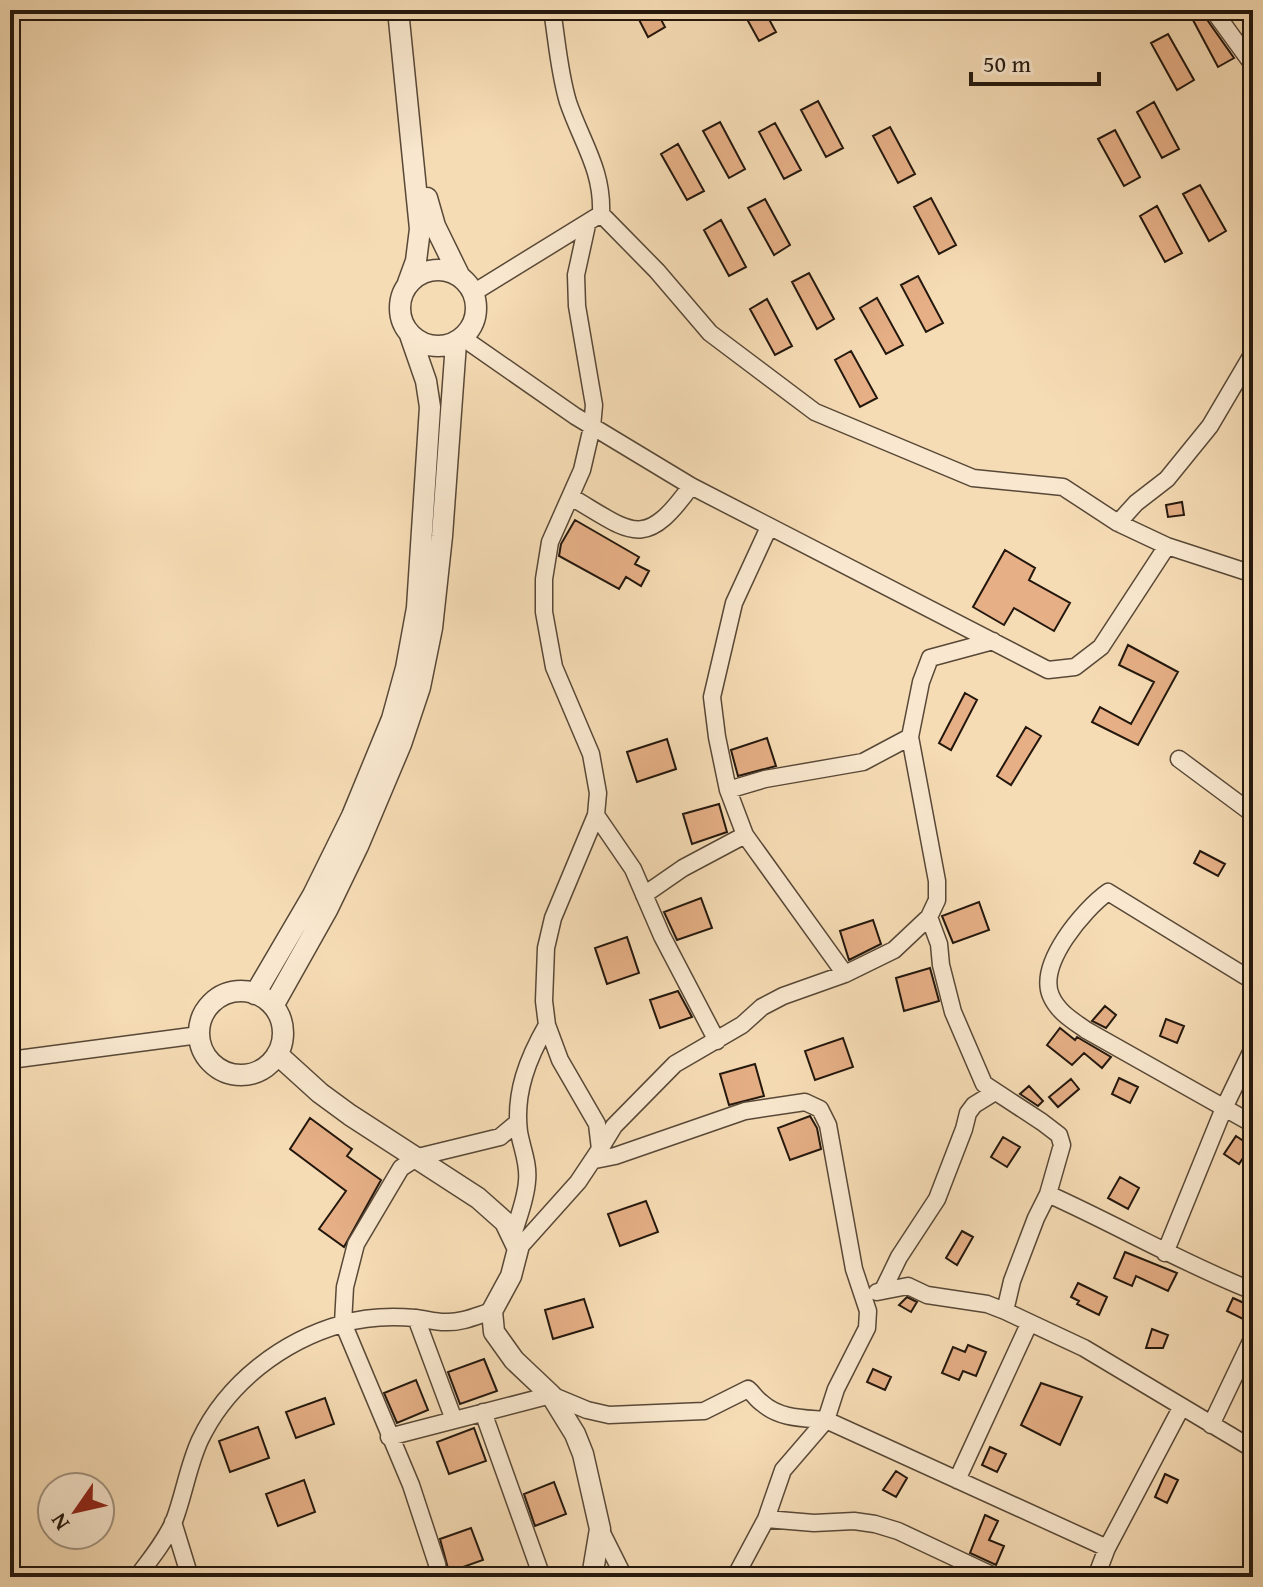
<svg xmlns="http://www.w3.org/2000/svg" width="1263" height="1587" viewBox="0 0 1263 1587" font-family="'Gentium Book Plus',serif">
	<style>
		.building { fill: #e6af86; stroke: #23170d; stroke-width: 2 }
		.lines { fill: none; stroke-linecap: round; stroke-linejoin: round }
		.minor-casing { stroke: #584837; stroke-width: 19 }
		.tertiary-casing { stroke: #584837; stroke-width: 23 }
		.minor { stroke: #f9e8cf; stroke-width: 16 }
		.tertiary { stroke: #f9e8cf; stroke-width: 20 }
	</style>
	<rect width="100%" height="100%" fill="#f6dcb5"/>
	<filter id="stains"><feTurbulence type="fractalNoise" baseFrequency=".0025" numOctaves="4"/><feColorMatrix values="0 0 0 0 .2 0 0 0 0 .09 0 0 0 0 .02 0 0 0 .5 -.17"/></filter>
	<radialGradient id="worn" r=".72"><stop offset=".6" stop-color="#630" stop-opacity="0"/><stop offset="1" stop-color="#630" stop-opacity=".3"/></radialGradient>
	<!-- building -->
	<path class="building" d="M634,10H656L665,27L648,37Z
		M742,10H764L776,32L759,41Z
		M1203,14L1234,58L1218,67L1193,20Z
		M1168,34L1194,80L1177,90L1151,43Z
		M818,101L843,148L826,157L801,110Z
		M1154,102L1179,149L1162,158L1137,112Z
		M720,122L745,169L729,178L703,131Z
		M775,123L801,170L784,179L759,132Z
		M890,127L915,174L898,183L873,136Z
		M1115,130L1140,177L1124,186L1098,139Z
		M678,144L704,191L687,200L661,154Z
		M1200,185L1226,231L1209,241L1183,194Z
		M931,198L956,245L939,254L914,207Z
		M765,199L790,245L774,255L748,208Z
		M1157,206L1182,253L1165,262L1140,216Z
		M721,220L746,267L729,276L704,230Z
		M809,273L834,319L817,329L792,282Z
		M918,276L943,323L926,332L901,285Z
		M877,298L903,345L886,354L860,308Z
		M767,299L792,346L775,355L750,309Z
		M851,351L877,398L860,407L835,360Z
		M1182,502L1184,515L1168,517L1166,505Z
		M575,520L639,557L635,564L649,571L641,586L626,577L619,589L559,556L561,544Z
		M1005,550L1035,568L1029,580L1070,603L1054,631L1014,608L1004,625L973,607Z
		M1128,645L1178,672L1138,745L1092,722L1100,707L1131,724L1154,682L1119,665Z
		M965,693L977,700L951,750L939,743Z
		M1026,727L1041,736L1011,785L997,776Z
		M767,738L776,766L738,776L731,750Z
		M667,739L676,769L637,782L627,752Z
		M719,804L727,832L692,844L683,814Z
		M1200,851L1225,864L1218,876L1194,863Z
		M701,898L712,928L677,940L664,912Z
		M979,902L989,930L953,943L942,916Z
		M873,920L881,944L849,960L840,931Z
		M627,937L639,973L607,984L595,948Z
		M930,968L939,1001L904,1011L896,978Z
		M678,991L692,1017L660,1028L650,1000Z
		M1105,1006L1116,1015L1106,1028L1092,1021Z
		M1166,1019L1184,1026L1177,1043L1160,1036Z
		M1060,1028L1075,1040L1077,1037L1111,1057L1102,1068L1084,1053L1072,1065L1047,1045Z
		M843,1038L853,1067L815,1080L805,1051Z
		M755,1064L764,1096L729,1105L720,1074Z
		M1119,1078L1138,1087L1130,1103L1112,1094Z
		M1071,1079L1079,1089L1058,1107L1049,1097Z
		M1029,1086L1043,1101L1038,1106L1020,1094Z
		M810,1116L817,1128L821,1149L790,1160L778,1128Z
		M310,1118L352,1149L347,1156L381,1180L344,1247L319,1229L346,1191L290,1149Z
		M1236,1136L1251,1146L1239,1164L1224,1154Z
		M1003,1137L1020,1147L1007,1167L991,1157Z
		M1120,1177L1139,1188L1128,1209L1108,1198Z
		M646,1201L658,1232L620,1246L608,1214Z
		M962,1231L973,1237L957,1265L946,1258Z
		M1125,1252L1177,1273L1168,1291L1136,1276L1132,1286L1114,1278Z
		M1078,1283L1107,1297L1099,1315L1077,1304L1079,1301L1071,1297Z
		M907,1297L917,1302L911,1312L899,1305Z
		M1233,1298L1253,1307L1247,1321L1227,1311Z
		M584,1299L593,1327L553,1339L545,1310Z
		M1152,1329L1168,1335L1163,1348H1146Z
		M968,1345L986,1352L976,1376L963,1371L959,1380L942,1373L953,1347L965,1352Z
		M484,1359L497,1391L460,1404L448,1372Z
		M873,1369L891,1377L885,1390L867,1382Z
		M416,1380L428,1410L397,1423L384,1393Z
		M1041,1383L1082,1397L1060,1445L1021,1425Z
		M325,1398L334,1424L296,1438L286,1412Z
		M258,1427L269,1458L230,1472L219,1441Z
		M474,1428L486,1461L449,1474L437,1442Z
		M990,1447L1006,1454L997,1472L982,1465Z
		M896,1471L907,1478L896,1497L883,1490Z
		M1165,1474L1178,1480L1167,1503L1155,1497Z
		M304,1480L315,1512L278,1526L266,1494Z
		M554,1482L566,1514L535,1526L524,1494Z
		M985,1515L998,1521L989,1540L1004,1546L996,1565L970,1553Z
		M471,1528L483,1560L449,1572L440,1539Z"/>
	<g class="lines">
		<!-- minor casing -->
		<g class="minor-casing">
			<path id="minor" d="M1213,10L1253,65
				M601,214L657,271L710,333L815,412L973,478L1063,487L1118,523L1167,546L1253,574
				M473,293L601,214C603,170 582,143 568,102C559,72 557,41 552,10
				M463,338L575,416L691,486L1048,670L1075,667L1101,647L1167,546
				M571,497C631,532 644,552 691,486
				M1118,523L1136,503L1167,479L1210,426L1253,353
				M769,527L734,603L712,697L717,737L728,790L745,835L845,974
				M1179,759L1253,814
				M728,790L765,779L863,762L910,737
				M596,815L633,869L662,936L717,1041
				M644,895L683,868L745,835
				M929,917L939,944L941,965L953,1012L984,1084L1042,1122L1059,1135L1062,1145L1048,1194L1036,1218L1012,1281L1005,1311L1084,1348L1253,1449
				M1253,981L1108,892C1084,909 1037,964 1051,996C1058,1012 1072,1020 1086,1030L1253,1124
				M10,1060L199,1035
				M600,1149L614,1126L675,1064L742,1025L762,1007L783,996L845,974L894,950L929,917L937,900V881L910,737L921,682L930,658L993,641
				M595,1160L615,1156L745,1111L805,1102L820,1109L828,1125L854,1269L868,1311L867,1328L836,1389L826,1420L783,1470L766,1519L735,1577
				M1048,1194C1117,1225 1182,1263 1253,1291
				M513,1235C518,1218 526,1199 527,1181C529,1164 522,1149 519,1132C514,1093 528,1058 547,1025
				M518,1249L578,1182L600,1149L597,1124L560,1060L547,1025L544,1001L546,948L553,918L596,815L598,793L591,754L554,667L544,612V579L550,542L582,470L592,427L594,405L577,306L576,275L587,225
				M1165,1253L1224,1108L1253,1048
				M883,1290L899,1257L937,1199L964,1129L968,1113L974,1105L995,1092
				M877,1292L908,1286L927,1295L987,1304L1005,1311
				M416,1318L454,1420
				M483,1412L542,1577
				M1211,1425L1253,1337
				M389,1437L551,1395L587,1410L609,1415L704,1411L748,1389C753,1393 756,1399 762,1403C780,1419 804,1418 826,1420L1107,1548
				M957,1480L1029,1324
				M766,1519L814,1523L854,1521L875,1524L898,1531L996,1577
				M173,1522L190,1577
				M600,1529L624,1577
				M137,1577C150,1560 166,1540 174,1521C184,1495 188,1466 200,1440C227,1383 282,1341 342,1324C365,1317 391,1316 415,1318C425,1319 435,1322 445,1322C461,1323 476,1316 492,1311
				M439,1577L437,1564L411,1485L343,1323L345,1287L356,1244L401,1168L418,1157L500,1137L518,1122
				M1096,1577L1107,1548L1181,1408"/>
		</g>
		<!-- tertiary casing -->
		<g class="tertiary-casing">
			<path id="tertiary" d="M398,10L420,229L416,261L408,283
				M427,198L435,226L459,275
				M400 308a38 38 0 1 1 76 0a38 38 0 1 1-76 0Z
				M199 1033a42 42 0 1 1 84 0a42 42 0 1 1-84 0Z
				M255,994L313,895L352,816L392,719L406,668L417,608L430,407L426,381L410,335
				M273,1006L328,908L358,846L401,744L420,687L432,628L442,536L456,343
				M277,1054L320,1093L350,1115L478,1198L505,1222L518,1249L511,1276L492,1311L494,1332L514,1360L551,1395L575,1434L583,1454L600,1529L592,1577"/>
		</g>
		<!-- minor -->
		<use href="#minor" class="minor"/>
		<!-- tertiary -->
		<use href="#tertiary" class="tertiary"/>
	</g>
	<!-- margin -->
	<rect width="1263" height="1587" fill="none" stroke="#f6dcb5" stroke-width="40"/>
	<rect x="12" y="12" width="1239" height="1563" fill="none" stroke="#23170d" stroke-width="4"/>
	<rect x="20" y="20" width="1223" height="1547" fill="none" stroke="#23170d" stroke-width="2"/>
	<!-- north arrow -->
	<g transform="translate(76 1511) rotate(236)"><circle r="38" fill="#f9e8cf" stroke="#a39481" stroke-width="2"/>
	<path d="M0-6L14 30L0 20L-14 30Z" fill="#8f2418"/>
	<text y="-12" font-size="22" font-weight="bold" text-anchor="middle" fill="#23170d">N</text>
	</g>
	<!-- scale -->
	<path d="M971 72v12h128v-12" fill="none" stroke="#23170d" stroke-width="4"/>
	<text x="983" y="72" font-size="24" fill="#23170d" stroke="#f9e8cf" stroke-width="6" paint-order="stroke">50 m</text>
	<rect width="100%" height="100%" filter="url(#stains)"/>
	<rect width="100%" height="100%" fill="url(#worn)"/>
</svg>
